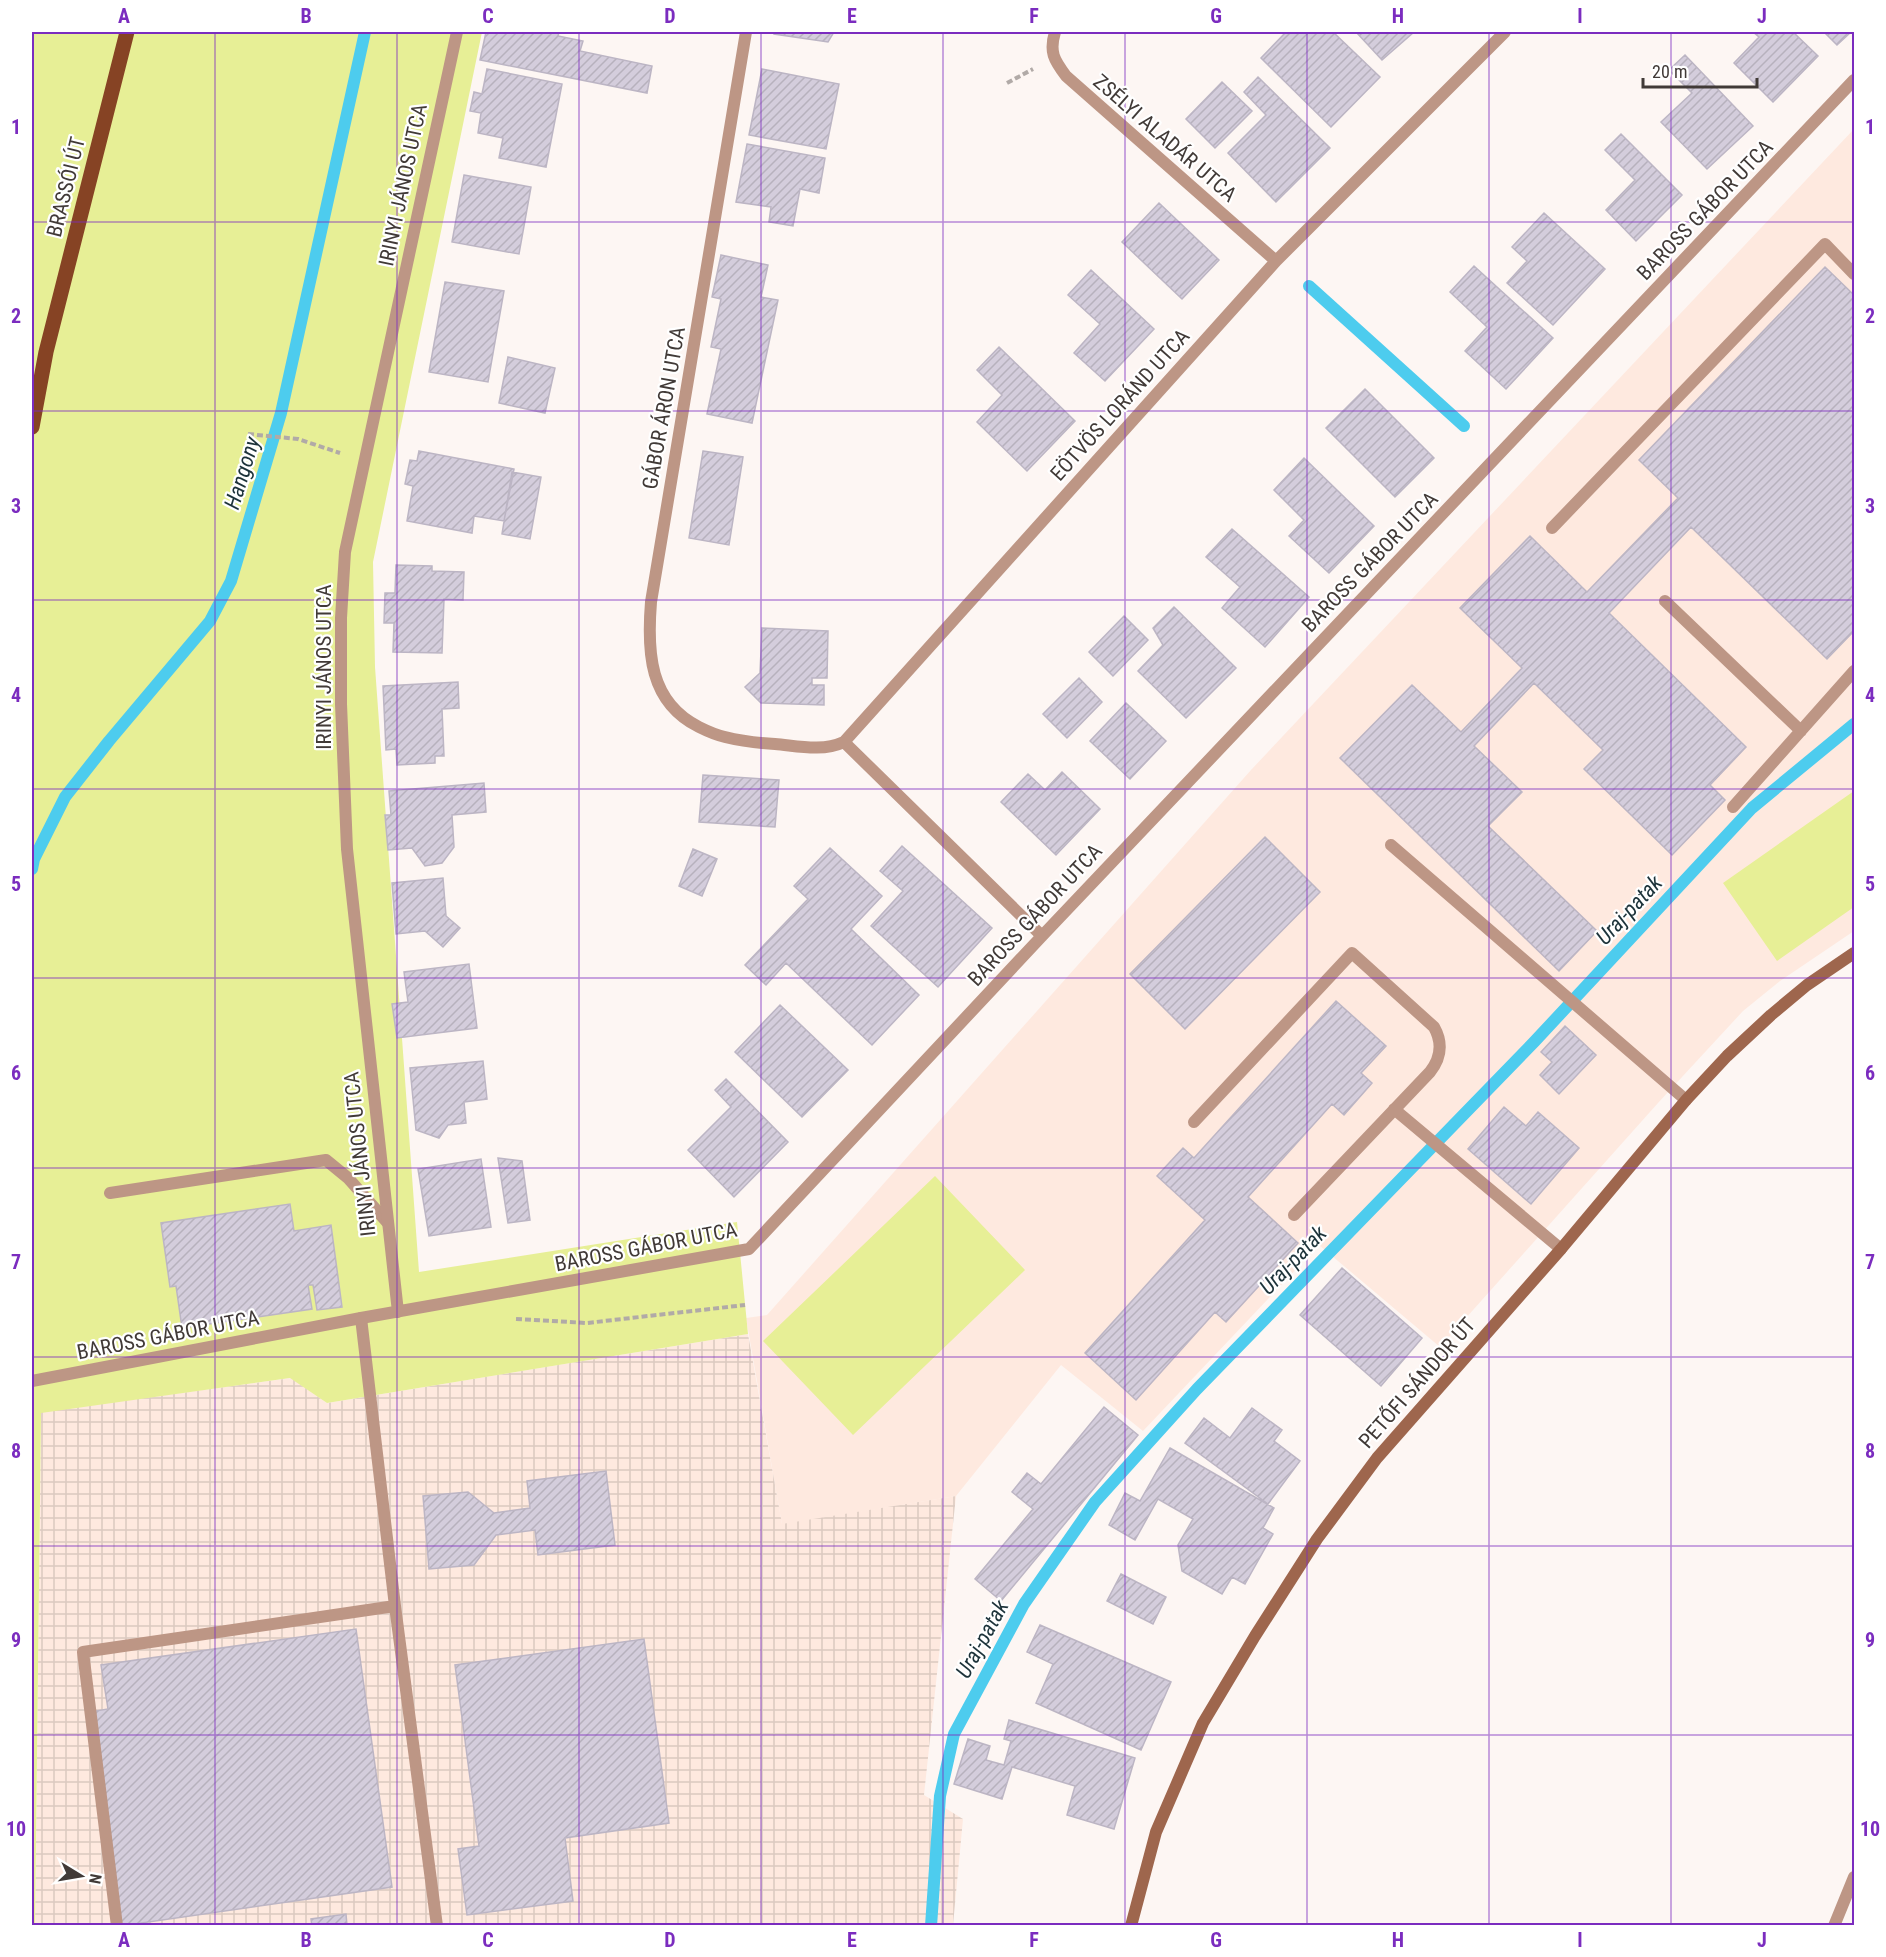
<svg xmlns="http://www.w3.org/2000/svg" width="1886" height="1957" viewBox="0 0 1886 1957" font-family="'Roboto Condensed',sans-serif">
	<style>
		.built { fill: #fee9df }
		.industrial { fill: url(#industrial-grid) }
		.green { fill: #e7ef96 }
		.lines { fill: none; stroke-linecap: round; stroke-linejoin: round }
		.stream { stroke: #4dccee; stroke-width: 12 }
		.building { fill: url(#building-hatch); stroke: #bcb5c4; stroke-width: 1.5 }
		.path { stroke: #b1aaa7; stroke-width: 4; stroke-dasharray: 6 3; stroke-linecap: butt }
		.lane { stroke: #bd9685; stroke-width: 12 }
		.street { stroke: #bd9685; stroke-width: 12 }
		.secondary { stroke: #9e664d; stroke-width: 12 }
		.primary { stroke: #864324; stroke-width: 15 }
		.grid { fill: none; stroke: #7b2cbf; stroke-width: 1.5; stroke-opacity: 0.55 }
		.labels { text-anchor: middle; dominant-baseline: central; stroke-width: 4.5; stroke-linejoin: round; paint-order: stroke }
		.street-label { font-size: 21px; fill: #413a37; stroke: #fff }
		.water-label { font-size: 22px; font-style: italic; fill: #1d333a; stroke: #fff }
		.neatline { fill: none; stroke: #7b2cbf; stroke-width: 2 }
		.grid-label { font-size: 20px; text-anchor: middle; font-weight: bold; fill: #7b2cbf }
	</style>
	<defs>
		<pattern id="industrial-grid" width="8" height="8" patternUnits="userSpaceOnUse" patternTransform="scale(1.5)"><rect width="8" height="8" fill="#fee9df"/><path d="M0 4h8M4 0v8" fill="none" stroke="#dbc9c0"/></pattern>
		<pattern id="building-hatch" width="6" height="6" patternUnits="userSpaceOnUse" patternTransform="scale(1.5)"><rect width="6" height="6" fill="#d4cddc"/><path d="M-1 1l2-2M0 6l6-6M5 7l2-2" fill="none" stroke="#b7b1bd"/></pattern>
	</defs>
	<rect width="100%" height="100%" fill="#fdf6f3"/>
	<!-- built -->
	<path class="built" d="M1854,129V931L1780,981L1743,1011L1658,1103L1440,1347L1319,1245L1143,1431L1061,1365L956,1496L782,1525L746,1318L767,1315L1251,770Z"/>
	<!-- industrial -->
	<path class="industrial" d="M748,1334L782,1524L956,1496L924,1795L963,1819L953,1925L35,1926L41,1412L291,1378L327,1403Z"/>
	<!-- green -->
	<path class="green" d="M32,32H482L373,562L375,667L419,1272L737,1222L748,1334L327,1403L290,1378L41,1413L35,1925L32,1926Z
		M1854,791V907L1777,961L1723,883Z
		M935,1176L1025,1270L853,1435L763,1341Z"/>
	<g class="lines">
		<!-- stream -->
		<path class="stream" d="M1309,286L1464,426
			M32,869L34,859L65,797L109,741L210,621L231,581L281,413L365,32
			M931,1926L940,1796L954,1734L1024,1604L1095,1502L1197,1389L1535,1041L1752,808L1854,724"/>
	</g>
	<!-- building -->
	<path class="building" d="M486,32H559L558,36L583,41L580,51L652,66L647,93L480,60Z
		M774,32H834L828,42L774,34Z
		M1286,32H1333L1380,77L1331,127L1261,58Z
		M1356,32H1414L1382,60Z
		M1753,32H1793L1818,56L1773,102L1734,63L1759,37Z
		M1824,32H1851L1837,45Z
		M1685,55L1753,126L1707,169L1661,122L1692,93L1669,70Z
		M487,69L562,84L546,167L499,158L503,138L478,133L481,113L470,111L474,92L482,94Z
		M762,69L839,84L826,149L749,135Z
		M1258,77L1330,148L1276,202L1228,153L1266,115L1244,92Z
		M1222,82L1252,111L1215,148L1186,119Z
		M1621,134L1682,195L1636,241L1606,210L1635,180L1605,150Z
		M747,144L825,158L819,193L800,189L793,226L769,222L771,207L736,202Z
		M464,175L531,187L519,254L452,242Z
		M1159,203L1219,260L1182,299L1122,242Z
		M1544,213L1605,269L1553,325L1507,283L1527,261L1512,247Z
		M721,255L768,265L761,297L778,300L752,423L707,414L721,349L711,347L721,299L712,297Z
		M1474,266L1553,338L1506,389L1465,351L1487,327L1450,292Z
		M1825,267L1854,295V631L1827,659L1691,527L1609,613L1746,747L1710,785L1725,800L1672,855L1584,769L1603,750L1534,683L1474,746L1522,792L1488,826L1597,931L1559,971L1340,758L1412,685L1461,732L1522,668L1460,608L1530,536L1587,592L1678,498L1639,460Z
		M1091,270L1154,329L1105,381L1074,353L1100,324L1068,295Z
		M445,282L504,291L488,382L429,372Z
		M999,347L1075,421L1027,471L977,422L1002,395L977,370Z
		M508,357L555,368L545,413L499,403Z
		M1365,389L1434,458L1395,497L1326,428Z
		M419,451L514,469L504,521L474,516L472,533L407,521L413,486L405,484L410,460L417,461Z
		M703,451L743,457L729,545L689,538Z
		M1304,458L1374,526L1329,573L1289,536L1304,520L1274,490Z
		M512,472L541,477L530,539L502,534Z
		M1232,529L1309,597L1265,647L1222,608L1240,587L1206,557Z
		M396,565L432,566V571L464,572L463,600L444,599L442,653L393,652L394,623H384L385,593H395Z
		M1174,607L1236,668L1186,718L1138,671L1163,645L1153,628Z
		M1124,616L1148,640L1113,676L1089,652Z
		M762,628L828,631L827,678H812V685H824V705L761,703L745,687L760,673Z
		M1079,678L1102,702L1067,738L1043,714Z
		M458,682L459,708L442,709L444,756H435V763L397,765L396,749L386,750L383,686Z
		M1126,703L1166,741L1130,779L1090,741Z
		M1062,772L1100,809L1056,855L1001,802L1028,774L1045,790Z
		M703,775L779,780L775,827L699,822Z
		M484,783L486,812L452,815L454,847L442,863L425,866L412,848L388,850L385,815H391L389,791Z
		M1265,837L1320,892L1185,1029L1130,974Z
		M902,846L992,928L938,987L871,926L903,891L880,871Z
		M830,848L882,896L851,929L919,995L872,1045L786,963L766,985L745,965L808,899L794,886Z
		M693,849L717,859L702,896L679,886Z
		M443,878L446,916L460,928L443,947L425,931L396,934L392,883Z
		M469,964L477,1028L397,1038L392,1004L408,1002L404,972Z
		M1336,1001L1386,1046L1361,1073L1372,1083L1344,1115L1332,1104L1248,1197L1298,1243L1226,1322L1215,1312L1136,1400L1085,1353L1205,1220L1157,1176L1183,1148L1194,1158Z
		M780,1005L848,1070L802,1117L735,1052Z
		M1565,1026L1596,1055L1559,1094L1540,1075L1552,1062L1541,1052Z
		M483,1061L487,1099L464,1102L466,1123L448,1125L439,1138L416,1130L410,1068Z
		M726,1079L788,1142L734,1197L688,1150L731,1107L715,1090Z
		M1504,1107L1526,1126L1538,1112L1579,1148L1531,1204L1468,1149Z
		M498,1158L522,1161L530,1220L508,1223Z
		M481,1159L491,1227L429,1236L418,1169Z
		M290,1204L294,1231L331,1225L342,1307L317,1310L313,1285H308L312,1309L182,1328L176,1286L170,1287L161,1223Z
		M1342,1268L1422,1338L1381,1386L1300,1315Z
		M1104,1407L1138,1435L1001,1601L975,1579L1033,1509L1012,1492L1027,1473L1041,1484Z
		M1252,1408L1282,1430L1274,1441L1300,1461L1268,1504L1185,1443L1204,1418L1230,1438Z
		M1170,1448L1274,1508L1263,1528L1273,1534L1245,1584L1232,1577L1222,1594L1182,1571L1178,1545L1193,1519L1158,1499L1135,1540L1109,1525L1125,1493L1140,1501Z
		M606,1471L615,1545L538,1555L535,1530L496,1535L474,1565L429,1569L423,1496L468,1492L494,1513L530,1508L527,1481Z
		M1121,1574L1166,1597L1153,1624L1107,1601Z
		M1040,1625L1171,1682L1141,1750L1036,1703L1053,1664L1027,1652Z
		M356,1629L392,1887L121,1926L90,1712L108,1709L101,1665Z
		M644,1639L669,1823L565,1838L573,1901L467,1915L458,1849L479,1846L455,1665Z
		M1009,1720L1135,1758L1114,1829L1067,1815L1075,1786L1012,1767L1002,1799L954,1784L968,1739L990,1746L986,1760L1004,1765L1011,1741L1004,1739Z
		M346,1914L347,1926H312L311,1919Z"/>
	<g class="lines">
		<!-- path -->
		<path class="path" d="M1007,83L1033,69
			M248,434L298,439L340,453
			M516,1319L587,1323L745,1305"/>
		<!-- lane -->
		<path class="lane" d="M1552,528L1825,244L1854,274
			M1665,601L1801,731
			M1733,807L1854,671
			M1391,845L1686,1100
			M1394,1109L1561,1249
			M1194,1122L1352,953L1434,1027C1443,1043 1441,1058 1430,1072L1294,1215
			M110,1193L326,1160L348,1178L387,1222
			M361,1318L395,1606L437,1926
			M117,1926L83,1652L395,1606"/>
		<!-- street -->
		<path class="street" d="M746,32L651,602C647,652 649,702 699,727C707,731 716,735 725,737C741,741 758,743 775,744C798,746 822,752 844,742L1276,261L1505,32
			M1055,32C1049,52 1054,60 1066,76L1276,261
			M844,742L1042,936
			M398,1312L347,849L341,704V618L345,552L457,32
			M32,1381L361,1318L749,1249L1042,936L1854,80
			M1834,1926L1854,1877"/>
		<!-- secondary -->
		<path class="secondary" d="M1131,1926L1156,1832L1203,1723L1255,1636L1317,1539L1377,1458L1561,1249L1686,1100L1727,1056L1771,1015L1807,985L1854,953"/>
		<!-- primary -->
		<path class="primary" d="M32,427L46,352L127,32"/>
	</g>
	<!-- grid -->
	<path class="grid" d="M215,32V1926M397,32V1926M579,32V1926M761,32V1926M943,32V1926M1125,32V1926M1307,32V1926M1489,32V1926M1671,32V1926M32,222H1854M32,411H1854M32,600H1854M32,789H1854M32,978H1854M32,1168H1854M32,1357H1854M32,1546H1854M32,1735H1854"/>
	<g class="labels">
		<!-- street labels -->
		<g class="street-label">
			<text transform="translate(1165 138) rotate(41)">ZSÉLYI ALADÁR UTCA</text>
			<text transform="translate(403 185) rotate(-78)">IRINYI JÁNOS UTCA</text>
			<text transform="translate(66 187) rotate(-76)">BRASSÓI ÚT</text>
			<text transform="translate(1705 210) rotate(-46)">BAROSS GÁBOR UTCA</text>
			<text transform="translate(1120 405) rotate(-48)">EÖTVÖS LORÁND UTCA</text>
			<text transform="translate(664 408) rotate(-80)">GÁBOR ÁRON UTCA</text>
			<text transform="translate(1370 562) rotate(-46)">BAROSS GÁBOR UTCA</text>
			<text transform="translate(324 667) rotate(-90)">IRINYI JÁNOS UTCA</text>
			<text transform="translate(1035 915) rotate(-47)">BAROSS GÁBOR UTCA</text>
			<text transform="translate(360 1154) rotate(-96)">IRINYI JÁNOS UTCA</text>
			<text transform="translate(646 1247) rotate(-11)">BAROSS GÁBOR UTCA</text>
			<text transform="translate(168 1335) rotate(-11)">BAROSS GÁBOR UTCA</text>
			<text transform="translate(1417 1383) rotate(-49)">PETŐFI SÁNDOR ÚT</text>
		</g>
		<!-- water labels -->
		<g class="water-label">
			<text transform="translate(242 473) rotate(-73)">Hangony</text>
			<text transform="translate(1629 910) rotate(-47)">Uraj-patak</text>
			<text transform="translate(1293 1260) rotate(-46)">Uraj-patak</text>
			<text transform="translate(982 1639) rotate(-61)">Uraj-patak</text>
		</g>
	</g>
	<!-- border -->
	<rect width="1886" height="1957" fill="none" stroke="#ffffff" stroke-width="66"/>
	<!-- north arrow -->
	<g transform="translate(81 1876) rotate(101)" stroke="#ffffff" stroke-width="4.5" paint-order="stroke">
	<path d="M0-4.5L10 22L0 15L-10 22Z" fill="#413a37"/>
	<text y="-9" font-size="16" font-weight="bold" text-anchor="middle" fill="#413a37">N</text>
	</g>
	<!-- scale -->
	<path d="M1643 78v9h114v-9" fill="none" stroke="#413a37" stroke-width="3"/>
	<text x="1652" y="78" font-size="18" fill="#413a37" stroke="#ffffff" stroke-width="4.5" paint-order="stroke">20 m</text>
	<rect x="33" y="33" width="1820" height="1891" class="neatline"/>
	<g class="grid-label">
		<text x="124" y="23">A</text>
		<text x="306" y="23">B</text>
		<text x="488" y="23">C</text>
		<text x="670" y="23">D</text>
		<text x="852" y="23">E</text>
		<text x="1034" y="23">F</text>
		<text x="1216" y="23">G</text>
		<text x="1398" y="23">H</text>
		<text x="1580" y="23">I</text>
		<text x="1762" y="23">J</text>
		<text x="16" y="134">1</text>
		<text x="1870" y="134">1</text>
		<text x="16" y="323">2</text>
		<text x="1870" y="323">2</text>
		<text x="16" y="513">3</text>
		<text x="1870" y="513">3</text>
		<text x="16" y="702">4</text>
		<text x="1870" y="702">4</text>
		<text x="16" y="891">5</text>
		<text x="1870" y="891">5</text>
		<text x="16" y="1080">6</text>
		<text x="1870" y="1080">6</text>
		<text x="16" y="1269">7</text>
		<text x="1870" y="1269">7</text>
		<text x="16" y="1458">8</text>
		<text x="1870" y="1458">8</text>
		<text x="16" y="1647">9</text>
		<text x="1870" y="1647">9</text>
		<text x="16" y="1836">10</text>
		<text x="1870" y="1836">10</text>
		<text x="124" y="1947">A</text>
		<text x="306" y="1947">B</text>
		<text x="488" y="1947">C</text>
		<text x="670" y="1947">D</text>
		<text x="852" y="1947">E</text>
		<text x="1034" y="1947">F</text>
		<text x="1216" y="1947">G</text>
		<text x="1398" y="1947">H</text>
		<text x="1580" y="1947">I</text>
		<text x="1762" y="1947">J</text>
	</g>
</svg>
